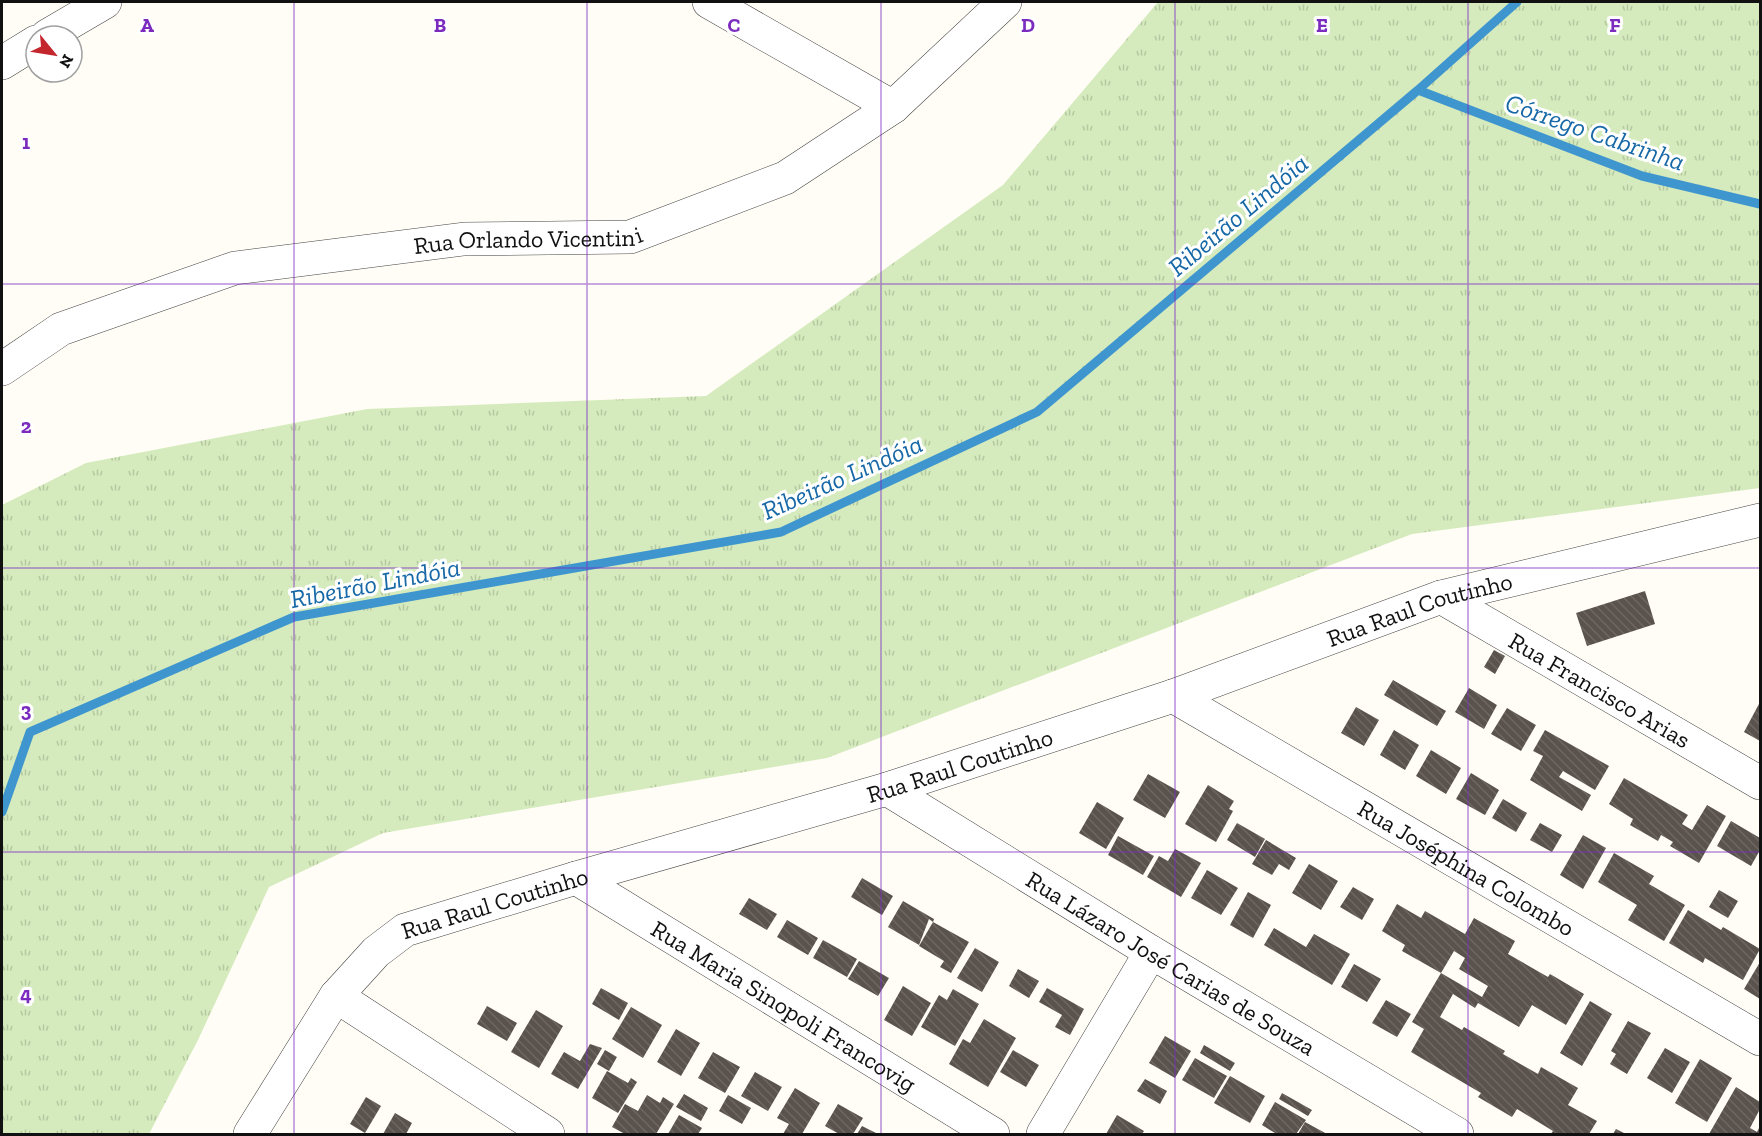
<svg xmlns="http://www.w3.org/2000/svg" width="1762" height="1136" viewBox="0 0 1762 1136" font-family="'Zilla Slab',serif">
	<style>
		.park { fill: url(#park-tufts) }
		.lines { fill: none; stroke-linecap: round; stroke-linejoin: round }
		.stream { stroke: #3f96cf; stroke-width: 9 }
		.building { fill: url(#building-back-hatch) }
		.street-casing { stroke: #444; stroke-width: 34 }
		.street { stroke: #fff; stroke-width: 33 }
		.grid { fill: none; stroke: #7b2cbf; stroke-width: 1.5; stroke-opacity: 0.55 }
		.labels { text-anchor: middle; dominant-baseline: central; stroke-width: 6; stroke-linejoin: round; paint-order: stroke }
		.street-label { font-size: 24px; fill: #111; stroke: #fff }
		.water-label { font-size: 26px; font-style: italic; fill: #1768a6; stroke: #fff }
		.grid-label { font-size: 20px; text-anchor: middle; font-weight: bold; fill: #7b2cbf; stroke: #fff; stroke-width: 6; stroke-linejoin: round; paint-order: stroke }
	</style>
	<defs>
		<pattern id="park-tufts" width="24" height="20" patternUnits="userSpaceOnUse" patternTransform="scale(1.5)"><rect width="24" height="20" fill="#d5ebbd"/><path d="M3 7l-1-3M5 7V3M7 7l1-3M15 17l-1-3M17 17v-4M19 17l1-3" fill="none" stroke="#b6c8a1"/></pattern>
		<pattern id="building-back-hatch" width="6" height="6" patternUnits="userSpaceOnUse" patternTransform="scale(1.5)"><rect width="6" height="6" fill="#5a524d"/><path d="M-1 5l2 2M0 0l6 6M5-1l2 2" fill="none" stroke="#6d6662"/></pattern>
	</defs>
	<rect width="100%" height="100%" fill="#fffdf5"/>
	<!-- park -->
	<path class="park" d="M1158,2H1760V488L1412,534L827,758L383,833L269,887L198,1040L149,1134H2V505L86,463L367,409L706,396L1003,185Z"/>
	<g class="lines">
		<!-- stream -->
		<path class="stream" d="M1418,90L1642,176L1760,204
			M2,812L30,732L294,617L781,532L1037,412L1418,90L1517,2"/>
	</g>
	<!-- building -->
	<path class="building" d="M1645,591L1655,624L1587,646L1576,613Z
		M1494,650L1505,656L1495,674L1484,667Z
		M1393,680L1446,711L1437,726L1384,695Z
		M1469,688L1497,705L1484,729L1455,712Z
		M1760,702V741L1744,732Z
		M1356,707L1379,720L1364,746L1341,733Z
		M1507,708L1536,725L1521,751L1491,734Z
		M1394,730L1419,745L1405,770L1380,755Z
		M1545,730L1609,766L1595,790L1563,771L1559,777L1591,795L1582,811L1530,780L1543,756L1533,751Z
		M1431,750L1461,768L1446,794L1416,776Z
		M1471,773L1499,790L1485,815L1456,799Z
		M1148,774L1180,792L1165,818L1133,800Z
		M1624,778L1688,815L1682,824L1692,830L1707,805L1726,816L1699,863L1670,846L1673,842L1661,835L1658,841L1630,825L1633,819L1609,804Z
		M1208,785L1234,801L1229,809L1233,811L1216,842L1185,824Z
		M1503,799L1527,813L1516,832L1492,818Z
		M1097,802L1124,818L1106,849L1079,833Z
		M1731,821L1760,838V850L1751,866L1717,846Z
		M1237,823L1265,839L1255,857L1227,840Z
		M1540,823L1562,835L1552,852L1530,840Z
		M1583,835L1606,848L1583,889L1560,875Z
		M1118,836L1154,856L1143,875L1108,855Z
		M1266,840L1296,858L1289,870L1279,864L1272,875L1252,864Z
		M1175,849L1201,863L1181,897L1147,877L1159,856L1168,861Z
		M1614,853L1654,876L1649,884L1685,905L1664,941L1628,920L1637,905L1598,882Z
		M1309,864L1338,881L1321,910L1292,893Z
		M1207,870L1238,888L1221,915L1191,898Z
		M862,878L893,896L882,915L851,897Z
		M1353,887L1374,899L1362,920L1340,907Z
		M1719,890L1738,901L1728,918L1709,907Z
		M1248,892L1271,905L1253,938L1230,925Z
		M749,898L777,914L767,930L739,914Z
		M903,901L934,919L933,922L929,919L919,945L888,927Z
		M1397,904L1421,918L1425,911L1465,934L1474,918L1515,941L1508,954L1548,977L1550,974L1584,994L1566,1025L1532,1005L1519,1027L1478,1003L1475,1008L1453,994L1440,1017L1462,1030L1464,1027L1505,1051L1503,1054L1538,1074L1541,1067L1578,1088L1568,1105L1597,1121L1589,1134H1551L1553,1131L1517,1109L1512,1117L1478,1097L1481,1093L1411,1052L1424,1029L1412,1022L1441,973L1482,997L1488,986L1459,969L1465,958L1454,951L1441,973L1402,951L1405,945L1382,931Z
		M1688,910L1721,930L1723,927L1760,949L1743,980L1705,958L1703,963L1669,943Z
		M787,920L818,938L808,955L777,937Z
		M933,922L969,942L951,973L940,967L944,961L919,946Z
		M1274,928L1306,947L1314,934L1350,954L1332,985L1264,945Z
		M823,940L857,959L847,977L813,958Z
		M975,948L999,962L982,992L957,978Z
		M859,961L889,978L878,996L848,979Z
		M1760,962V999L1744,989Z
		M1354,964L1381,979L1367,1002L1341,987Z
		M1018,969L1039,981L1029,998L1009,986Z
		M903,986L931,1003L912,1036L884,1020Z
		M601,988L628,1003L619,1020L592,1004Z
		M1047,988L1084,1009L1070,1035L1055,1027L1062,1015L1039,1002Z
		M953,989L979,1004L955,1046L921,1027L939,995L947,1000Z
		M1386,1000L1411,1014L1397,1037L1372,1023Z
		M1590,1001L1612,1014L1582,1066L1560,1053Z
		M487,1006L517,1023L507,1041L477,1024Z
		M631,1007L662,1025L643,1058L612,1039Z
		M536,1010L563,1026L539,1068L511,1052Z
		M984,1019L1016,1038L988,1087L949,1064L963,1039L970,1043Z
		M1628,1021L1651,1033L1627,1074L1610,1064L1616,1054L1611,1051Z
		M676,1029L700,1043L681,1076L657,1062Z
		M1165,1036L1191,1051L1175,1078L1149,1063Z
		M590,1044L602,1048L578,1089L551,1074L564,1052L580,1061Z
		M1204,1045L1235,1063L1230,1071L1200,1053Z
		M1665,1048L1690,1062L1672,1093L1647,1078Z
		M605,1050L617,1057L609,1071L597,1064Z
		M1013,1050L1039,1065L1026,1087L1000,1072Z
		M713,1052L740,1067L725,1093L698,1078Z
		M1195,1058L1227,1076L1214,1098L1182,1080Z
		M1700,1059L1732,1078L1707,1122L1675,1103Z
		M607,1071L628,1083L631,1078L637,1082L618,1113L592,1098Z
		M755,1072L782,1087L768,1111L741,1096Z
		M1230,1076L1265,1096L1250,1123L1214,1103Z
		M1145,1079L1167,1091L1160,1104L1137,1091Z
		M1736,1087L1760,1102V1109L1750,1128L1757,1132L1760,1126V1134H1709Z
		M795,1088L820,1103L802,1134H783L789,1124L777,1118Z
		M1282,1093L1312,1110L1308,1116L1279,1099Z
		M684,1094L708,1108L701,1121L676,1107Z
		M647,1095L660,1103L663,1097L674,1104L656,1134H625L612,1127L625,1104L638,1111Z
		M728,1095L751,1108L742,1124L719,1111Z
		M366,1097L381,1106L365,1133L350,1124Z
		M1275,1102L1306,1120L1296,1134H1274L1275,1133L1262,1125Z
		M838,1104L863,1118L853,1134H839L825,1126Z
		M395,1113L412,1123L406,1134H383Z
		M679,1115L702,1128L698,1134H668Z
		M1117,1115L1144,1131L1142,1134H1106Z
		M1305,1122L1327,1134H1298Z
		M862,1126L878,1134H857Z
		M1616,1129L1626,1134H1613Z"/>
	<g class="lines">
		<!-- street casing -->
		<g class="street-casing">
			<g id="street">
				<path d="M709,2L893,107"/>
				<path d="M47,36L105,2"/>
				<path d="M2,63L36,42"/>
				<path id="s1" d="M2,369L61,329L235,268L464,239L630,237L785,178L893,107L1005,2"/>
				<path id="s2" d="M1441,597L1760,783"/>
				<path id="s3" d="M1173,696L1760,1039"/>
				<path id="s4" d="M887,789L1151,952L1457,1134"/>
				<path id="s5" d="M576,878L993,1134"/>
				<path d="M336,996L548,1134"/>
				<path id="s6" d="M250,1134L336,996L376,952L405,930L576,878L887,789L1173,696L1441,597L1760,520"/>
				<path d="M1043,1134L1151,952"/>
			</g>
		</g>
		<!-- street -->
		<use href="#street" class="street"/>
	</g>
	<!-- grid -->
	<path class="grid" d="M294,2V1134M587,2V1134M881,2V1134M1175,2V1134M1468,2V1134M2,284H1760M2,568H1760M2,852H1760"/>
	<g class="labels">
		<!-- street labels -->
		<g class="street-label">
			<text stroke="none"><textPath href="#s1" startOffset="550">Rua Orlando Vicentini</textPath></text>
			<text stroke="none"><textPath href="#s6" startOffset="1323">Rua Raul Coutinho</textPath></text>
			<text stroke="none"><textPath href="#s2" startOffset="184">Rua Francisco Arias</textPath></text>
			<text stroke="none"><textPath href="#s6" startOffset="837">Rua Raul Coutinho</textPath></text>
			<text stroke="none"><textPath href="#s3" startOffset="340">Rua Joséphina Colombo</textPath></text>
			<text stroke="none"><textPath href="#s6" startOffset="352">Rua Raul Coutinho</textPath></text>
			<text stroke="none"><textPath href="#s4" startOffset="333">Rua Lázaro José Carias de Souza</textPath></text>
			<text stroke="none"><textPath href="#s5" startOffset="244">Rua Maria Sinopoli Francovig</textPath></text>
		</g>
		<!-- water labels -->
		<g class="water-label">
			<text transform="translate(1595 132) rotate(19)">Córrego Cabrinha</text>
			<text transform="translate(1238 215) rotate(-40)">Ribeirão Lindóia</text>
			<text transform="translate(842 477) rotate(-24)">Ribeirão Lindóia</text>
			<text transform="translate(375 583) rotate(-11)">Ribeirão Lindóia</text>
		</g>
	</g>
	<g class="grid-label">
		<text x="147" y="32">A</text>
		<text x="440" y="32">B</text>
		<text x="734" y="32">C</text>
		<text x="1028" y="32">D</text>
		<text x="1322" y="32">E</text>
		<text x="1615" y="32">F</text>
		<text x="26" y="149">1</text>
		<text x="26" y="433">2</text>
		<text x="26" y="717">3</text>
		<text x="26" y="1001">4</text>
	</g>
	<!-- border -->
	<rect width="1762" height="1136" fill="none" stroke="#111111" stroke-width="6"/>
	<!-- north arrow -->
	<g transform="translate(54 54) rotate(120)"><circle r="28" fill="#ffffff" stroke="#a0a0a0" stroke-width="1.5"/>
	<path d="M0-4.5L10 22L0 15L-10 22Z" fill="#c4262e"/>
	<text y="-9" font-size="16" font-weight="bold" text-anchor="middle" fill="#111111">N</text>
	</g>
</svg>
